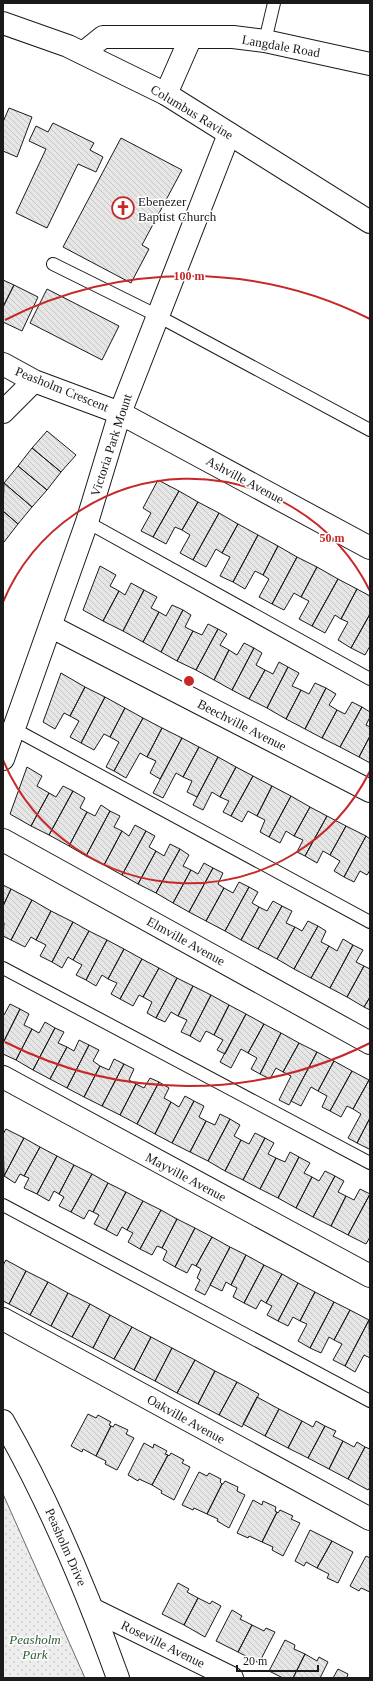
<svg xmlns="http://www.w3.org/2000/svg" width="373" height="1681" viewBox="0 0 373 1681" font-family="Georgia,serif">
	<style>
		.park { fill: url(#park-dots); stroke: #6a6a6a }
		.building { fill: url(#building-back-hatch); stroke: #1a1a1a }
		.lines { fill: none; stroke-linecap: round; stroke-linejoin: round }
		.service-casing { stroke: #1a1a1a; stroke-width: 14 }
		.minor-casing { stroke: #1a1a1a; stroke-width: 24 }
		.primary-casing { stroke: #1a1a1a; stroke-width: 24 }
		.service { stroke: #fff; stroke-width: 12 }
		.minor { stroke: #fff; stroke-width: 22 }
		.primary { stroke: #fff; stroke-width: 22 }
		.ring { fill: none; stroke: #c62828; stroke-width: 2 }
		.labels { text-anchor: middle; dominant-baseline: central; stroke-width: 3; stroke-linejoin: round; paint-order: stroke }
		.street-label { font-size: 13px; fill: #1a1a1a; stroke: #fff }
		.poi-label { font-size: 13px; fill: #1a1a1a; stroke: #fff; text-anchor: start }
		.park-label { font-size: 13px; font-style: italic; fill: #2b5a34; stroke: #fff }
		.centre { fill: #c62828; stroke: #fff; stroke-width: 2 }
		.ring-label { font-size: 12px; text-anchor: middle; font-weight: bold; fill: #c62828; stroke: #fff; stroke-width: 3; stroke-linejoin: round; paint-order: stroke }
	</style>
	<defs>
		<pattern id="park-dots" width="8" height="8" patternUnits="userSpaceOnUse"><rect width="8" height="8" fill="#ededed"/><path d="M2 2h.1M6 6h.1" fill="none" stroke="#cbcbcb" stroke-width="1.8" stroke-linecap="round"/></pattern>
		<pattern id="building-back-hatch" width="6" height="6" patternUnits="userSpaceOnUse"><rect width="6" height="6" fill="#e6e6e6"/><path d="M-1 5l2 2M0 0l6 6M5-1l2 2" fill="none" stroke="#c5c5c5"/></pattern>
	</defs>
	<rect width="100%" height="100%" fill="#fff"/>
	<!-- park -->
	<path class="park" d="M3,1494L85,1678H3Z"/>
	<!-- building -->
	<path class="building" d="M9,108L32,117L17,157L3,151V122Z
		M53,123L94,143L90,150L103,157L96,172L78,164L47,228L16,213L46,149L29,141L36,126L48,132Z
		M121,138L182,170L142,245L149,249L131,283L63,247Z
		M3,280L14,285L3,307Z
		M14,285L38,297L22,331L3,322V307Z
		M47,289L119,326L102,360L30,323Z
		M47,431L76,455L61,472L32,448Z
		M32,448L61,472L47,490L18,466Z
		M18,466L47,490L32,507L4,483Z
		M158,480L179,491L153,537L141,531L151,513L143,508Z
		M4,483L32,507L18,524L3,511Z
		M179,491L198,502L182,530L175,527L166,544L153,537Z
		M198,502L219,513L193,560L180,553L190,535L182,530Z
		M3,511L18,524L4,542L3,541Z
		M219,513L238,524L222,553L216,549L206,567L193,560Z
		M238,524L258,535L233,582L220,576L230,557L222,553Z
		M258,535L278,546L263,575L255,571L245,589L233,582Z
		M278,546L297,557L272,604L259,597L269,579L263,575Z
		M297,557L317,567L301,597L294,593L284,610L272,604Z
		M100,566L116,575L110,586L119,591L103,621L83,610Z
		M317,567L338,579L312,626L299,619L309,601L301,597Z
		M338,579L357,589L341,619L335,615L325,633L312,626Z
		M131,583L144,590L123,631L103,621L119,591L125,595Z
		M357,589L370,596V614L351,648L338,640L348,622L341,619Z
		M144,590L157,597L151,608L159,612L143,642L123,631Z
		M172,605L183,610L161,652L143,642L159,612L166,616Z
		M183,610L191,615L185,627L193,631L177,661L161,652Z
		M370,614V646L365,655L351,648Z
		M208,624L218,629L196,670L177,661L193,631L202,635Z
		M218,629L227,634L220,645L229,650L214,680L196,670Z
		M244,643L254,648L232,690L214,680L229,650L237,655Z
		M254,648L262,653L256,665L265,670L249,699L232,690Z
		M279,662L288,667L267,708L249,699L265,670L273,674Z
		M288,667L299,673L292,686L301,690L286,719L267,708Z
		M61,673L85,687L70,716L64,713L55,729L43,722Z
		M315,683L326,688L305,729L286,719L301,690L309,694Z
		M85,687L105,697L81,743L70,737L79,721L70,716Z
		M326,688L336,694L329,705L337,710L322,738L305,729Z
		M105,697L125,708L110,737L104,734L94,750L81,743Z
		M352,702L362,707L340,747L322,738L337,710L345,714Z
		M362,707L370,712V717L366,725L370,727V736L359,757L340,747Z
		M125,708L143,718L114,771L106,767L119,742L110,737Z
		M143,718L162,728L147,757L140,753L126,778L114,771Z
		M162,728L182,738L160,779L150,773L156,761L147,757Z
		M370,736V763L359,757Z
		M182,738L199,747L183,777L176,773L163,798L153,793Z
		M199,747L218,757L197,797L187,792L192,781L183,777Z
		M218,757L236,767L220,797L212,792L203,810L193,805Z
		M27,767L42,776L37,786L49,793L31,826L10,814Z
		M236,767L253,776L231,816L223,812L229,801L220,797Z
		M253,776L272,786L257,816L248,811L242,822L231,816Z
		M63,786L73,791L49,835L31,826L49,793L56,797Z
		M272,786L291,796L269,837L260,832L265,820L257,816Z
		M73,791L85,798L80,808L87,812L69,846L49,835Z
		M291,796L310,807L294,836L286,831L280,843L269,837Z
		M101,805L110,811L86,856L69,846L87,812L95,816Z
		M310,807L327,816L305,856L297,852L303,840L294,836Z
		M110,811L120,816L114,827L122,831L104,865L86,856Z
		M327,816L346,826L330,855L323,851L317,863L305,856Z
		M135,825L146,831L122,875L104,865L122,831L129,836Z
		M346,826L366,836L344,877L334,871L340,861L330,855Z
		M146,831L155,836L149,847L156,851L138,884L122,875Z
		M366,836L370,839V870L367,875L360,871L354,882L344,877Z
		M170,844L180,849L156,893L138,884L156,851L164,856Z
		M180,849L189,855L183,866L191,870L173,903L156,893Z
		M204,863L213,868L189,912L173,903L191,870L198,874Z
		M213,868L223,873L218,884L224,888L206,921L189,912Z
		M239,882L249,887L225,931L206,921L224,888L233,893Z
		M3,885L11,889L3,906Z
		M249,887L258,892L252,903L259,907L241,940L225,931Z
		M11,889L32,900L11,940L3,936L4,923L3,922V906Z
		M32,900L51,911L36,940L31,937L25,947L11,940Z
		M273,901L282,906L258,949L241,940L259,907L267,911Z
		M282,906L292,911L286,923L295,927L277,959L258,949Z
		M51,911L73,922L52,962L40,956L46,945L36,940Z
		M308,921L318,926L294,969L277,959L295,927L302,931Z
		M73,922L89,931L73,960L68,957L62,968L52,962Z
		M318,926L326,931L321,942L329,946L311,978L294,969Z
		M89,931L107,940L86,980L76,975L82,965L73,960Z
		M343,939L353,945L330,988L311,978L329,946L337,951Z
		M107,940L124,949L108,979L102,975L96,986L86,980Z
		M353,945L363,950L356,962L364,966L347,997L330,988Z
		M124,949L142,959L120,999L111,994L117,983L108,979Z
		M142,959L159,968L143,997L139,995L133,1006L120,999Z
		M364,966L370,969V997L364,1007L347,997Z
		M159,968L177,978L156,1018L147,1013L152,1002L143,997Z
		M177,978L193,986L178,1016L171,1012L165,1022L156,1018Z
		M193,986L211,995L190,1036L181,1032L187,1020L178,1016Z
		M211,995L229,1005L214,1035L206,1031L200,1042L190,1036Z
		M370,997V1010L364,1007Z
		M10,1004L20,1009L3,1043V1014L4,1015Z
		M229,1005L246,1014L225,1054L217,1050L223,1040L214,1035Z
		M20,1009L29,1014L24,1025L32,1029L16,1060L3,1054V1043Z
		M246,1014L264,1024L248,1053L241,1049L231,1068L220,1062Z
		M45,1022L55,1028L33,1070L16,1060L32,1029L39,1033Z
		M264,1024L281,1033L260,1074L251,1069L257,1058L248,1053Z
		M55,1028L64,1032L58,1043L67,1047L50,1079L33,1070Z
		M281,1033L299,1043L283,1072L276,1068L270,1079L260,1074Z
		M79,1040L89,1045L67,1088L50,1079L67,1047L74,1051Z
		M299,1043L317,1052L289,1105L279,1100L291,1076L283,1072Z
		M89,1045L99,1050L93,1061L100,1066L84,1097L67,1088Z
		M317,1052L334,1061L318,1091L311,1087L301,1106L291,1101Z
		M114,1059L124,1064L102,1106L84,1097L100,1066L109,1070Z
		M334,1061L352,1071L330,1111L322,1107L327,1096L318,1091Z
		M124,1064L134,1069L129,1080L136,1084L120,1115L102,1106Z
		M352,1071L369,1080L353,1109L347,1106L341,1117L330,1111Z
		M150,1078L159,1082L137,1124L120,1115L136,1084L144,1088Z
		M369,1080H370V1118L357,1143L348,1138L361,1114L353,1109Z
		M159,1082L169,1088L164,1098L171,1102L155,1134L137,1124Z
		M185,1096L194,1101L172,1143L155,1134L171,1102L179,1107Z
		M194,1101L204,1106L199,1117L206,1121L190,1152L172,1143Z
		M220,1114L230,1119L208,1161L190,1152L206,1121L215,1125Z
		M370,1118V1148L369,1149L357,1143Z
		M230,1119L240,1125L234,1136L241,1140L225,1171L208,1161Z
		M6,1129L24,1138L4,1176L3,1134Z
		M255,1133L265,1138L243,1180L225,1171L241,1140L249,1144Z
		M24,1138L40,1147L24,1176L20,1174L15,1183L4,1176Z
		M265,1138L274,1143L268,1154L276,1158L260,1189L243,1180Z
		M40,1147L57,1156L37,1194L24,1188L29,1178L24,1176Z
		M290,1152L299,1157L278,1198L260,1189L276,1158L285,1162Z
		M57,1156L74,1165L59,1194L54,1191L49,1201L37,1194Z
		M299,1157L310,1163L304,1173L312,1177L296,1208L278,1198Z
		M74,1165L92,1174L71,1212L59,1206L64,1197L59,1194Z
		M325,1171L335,1176L313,1217L296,1208L312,1177L319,1181Z
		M92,1174L108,1183L93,1212L89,1210L84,1219L71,1212Z
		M335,1176L344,1181L338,1192L346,1196L331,1226L313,1217Z
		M108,1183L126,1192L106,1230L94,1224L99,1215L93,1212Z
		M360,1189L370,1194L348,1235L331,1226L346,1196L354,1200Z
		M126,1192L143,1201L127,1230L122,1227L117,1236L106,1230Z
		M370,1194V1237L366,1244L348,1235Z
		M143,1201L161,1210L140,1249L128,1242L133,1233L127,1230Z
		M161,1210L177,1219L162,1248L157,1246L152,1255L140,1249Z
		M177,1219L195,1228L175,1267L163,1260L167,1251L162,1248Z
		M195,1228L212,1237L196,1266L192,1264L187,1273L175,1267Z
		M212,1237L230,1247L205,1295L195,1290L200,1280L197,1278L201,1269L196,1266Z
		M230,1247L246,1255L231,1285L226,1282L222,1291L210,1285Z
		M246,1255L264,1265L244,1303L233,1297L237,1288L231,1285Z
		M6,1260L26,1271L9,1304L3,1301V1265Z
		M264,1265L282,1274L266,1303L261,1300L256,1309L244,1303Z
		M26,1271L48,1282L30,1315L9,1304Z
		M282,1274L298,1283L278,1321L267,1315L272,1306L266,1303Z
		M48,1282L68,1293L51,1326L30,1315Z
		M298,1283L315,1292L300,1321L293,1317L288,1326L278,1321Z
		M315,1292L334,1302L310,1348L298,1341L307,1324L300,1321Z
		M68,1293L90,1304L72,1337L51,1326Z
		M334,1302L350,1310L334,1340L329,1337L321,1353L310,1348Z
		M90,1304L110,1315L93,1348L72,1337Z
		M350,1310L369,1320L345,1366L333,1360L342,1344L334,1340Z
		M110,1315L132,1327L114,1359L93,1348Z
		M369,1320L370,1358L364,1355L355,1372L345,1366Z
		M132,1327L151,1337L134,1370L114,1359Z
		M151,1337L172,1348L155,1381L134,1370Z
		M172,1348L195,1360L177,1393L155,1381Z
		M195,1360L215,1371L198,1404L177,1393Z
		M215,1371L237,1382L219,1415L198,1404Z
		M237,1382L259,1394L242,1427L219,1415Z
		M257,1397L279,1409L265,1436L243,1424Z
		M279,1409L302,1421L288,1448L265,1436Z
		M88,1414L96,1418L98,1415L111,1422L109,1425L111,1426L96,1456L83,1449L82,1452L71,1446Z
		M302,1421L313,1427L316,1421L325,1426L308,1458L288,1448Z
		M115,1424L128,1430L126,1434L134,1438L117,1470L105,1464L106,1461L96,1456L111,1426L113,1427Z
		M325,1426L336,1431L333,1436L343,1441L329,1469L308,1458Z
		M343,1441L354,1447L357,1442L365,1447L348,1479L329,1469Z
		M144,1443L153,1448L154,1444L167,1451L165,1454L168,1455L152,1485L139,1479L138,1481L128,1475Z
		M365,1447L370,1449V1487L368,1490L348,1479Z
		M171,1453L184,1460L182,1463L190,1467L174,1500L161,1493L162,1491L152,1485L168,1455L169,1456Z
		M199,1472L207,1476L209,1473L221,1479L220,1482L222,1484L207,1514L194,1508L193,1510L182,1505Z
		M225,1481L238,1487L237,1491L245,1495L229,1528L217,1521L218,1519L207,1514L222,1484H223Z
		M253,1500L262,1505L263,1501L276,1507L275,1511L277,1512L262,1542L249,1536L248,1538L237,1533Z
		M280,1510L293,1516L291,1519L300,1523L283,1556L272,1550L273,1547L262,1542L277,1512L278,1513Z
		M310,1530L332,1541L317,1568L306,1562L304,1566L295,1561Z
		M332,1541L353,1552L338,1583L327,1578L329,1574L317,1568Z
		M366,1556L370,1558V1592L361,1588L359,1591L350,1586Z
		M178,1583L189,1589L187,1592L198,1598L184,1625L162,1614Z
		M198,1598L210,1604L212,1601L221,1606L205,1637L184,1625Z
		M232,1610L242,1616L240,1619L252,1625L238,1652L216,1641Z
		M252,1625L264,1631L266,1628L275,1632L259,1663L238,1652Z
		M285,1640L295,1645L294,1649L305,1654L293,1678H283L269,1671Z
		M305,1654L317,1661L319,1657L328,1662L320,1678H293Z
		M338,1669L348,1674L347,1677L348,1678H333Z"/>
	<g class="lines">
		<!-- service casing -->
		<g class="service-casing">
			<path id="service" d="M265,41L274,3
				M53,264L158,316L370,430
				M87,522L370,679
				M14,729L370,922
				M3,968L370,1163
				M3,1205L370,1401"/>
		</g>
		<!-- minor casing -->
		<g class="minor-casing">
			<path id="minor" d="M83,53L103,37H191
				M166,94L191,37H233L265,41L370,64
				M3,364L34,381L120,413L370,548
				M3,412L34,381
				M50,626L370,791
				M3,759L87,522L120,413L229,134
				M3,840L370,1043
				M3,1077L370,1276
				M3,1319L370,1519
				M3,1421C50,1503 86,1589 118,1678
				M94,1610L232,1678"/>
		</g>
		<!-- primary casing -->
		<g class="primary-casing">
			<path id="primary" d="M3,23L68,46L166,94L370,222"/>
		</g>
		<!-- service -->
		<use href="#service" class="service"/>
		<!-- minor -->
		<use href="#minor" class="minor"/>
		<!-- primary -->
		<use href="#primary" class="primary"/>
	</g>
	<!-- distance rings -->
	<g class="ring">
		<path d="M370 771A202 202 0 0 1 3 760M3 602A202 202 0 0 1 370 591"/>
		<path d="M370 1043A405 405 0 0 1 5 1042M5 320A405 405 0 0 1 370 319"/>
	</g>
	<!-- icons -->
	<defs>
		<g id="church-ring" transform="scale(1.15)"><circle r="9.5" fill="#fff" stroke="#c62828" stroke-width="1.5"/><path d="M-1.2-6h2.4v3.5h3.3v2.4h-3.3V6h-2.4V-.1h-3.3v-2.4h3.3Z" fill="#c62828"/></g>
	</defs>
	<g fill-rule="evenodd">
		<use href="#church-ring" x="123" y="208"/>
	</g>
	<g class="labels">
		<!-- street labels -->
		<g class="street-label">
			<text transform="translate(281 46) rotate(10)">Langdale Road</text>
			<text transform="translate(192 112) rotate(31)">Columbus Ravine</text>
			<text transform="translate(62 389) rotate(22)">Peasholm Crescent</text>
			<text transform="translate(111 445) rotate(-72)">Victoria Park Mount</text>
			<text transform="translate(245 480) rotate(28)">Ashville Avenue</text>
			<text transform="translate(242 725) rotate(27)">Beechville Avenue</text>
			<text transform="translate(186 941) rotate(29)">Elmville Avenue</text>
			<text transform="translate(186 1177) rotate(28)">Mayville Avenue</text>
			<text transform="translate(186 1419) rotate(29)">Oakville Avenue</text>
			<text transform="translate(66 1547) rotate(66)">Peasholm Drive</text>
			<text transform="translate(163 1644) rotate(26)">Roseville Avenue</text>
		</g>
		<!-- poi labels -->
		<g class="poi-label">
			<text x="138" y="201">Ebenezer<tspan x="138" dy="15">Baptist Church</tspan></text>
		</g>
		<!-- park labels -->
		<g class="park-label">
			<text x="35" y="1639">Peasholm<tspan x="35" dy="15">Park</tspan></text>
		</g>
	</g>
	<circle cx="189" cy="681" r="6" class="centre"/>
	<g class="ring-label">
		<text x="189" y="280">100 m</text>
		<text x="332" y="542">50 m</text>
	</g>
	<!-- border -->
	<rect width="373" height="1681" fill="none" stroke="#1a1a1a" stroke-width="8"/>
	<!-- scale -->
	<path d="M237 1665v6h81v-6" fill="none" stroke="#1a1a1a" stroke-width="2"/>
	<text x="243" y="1665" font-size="12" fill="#1a1a1a" stroke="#ffffff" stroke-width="3" paint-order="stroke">20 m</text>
</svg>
